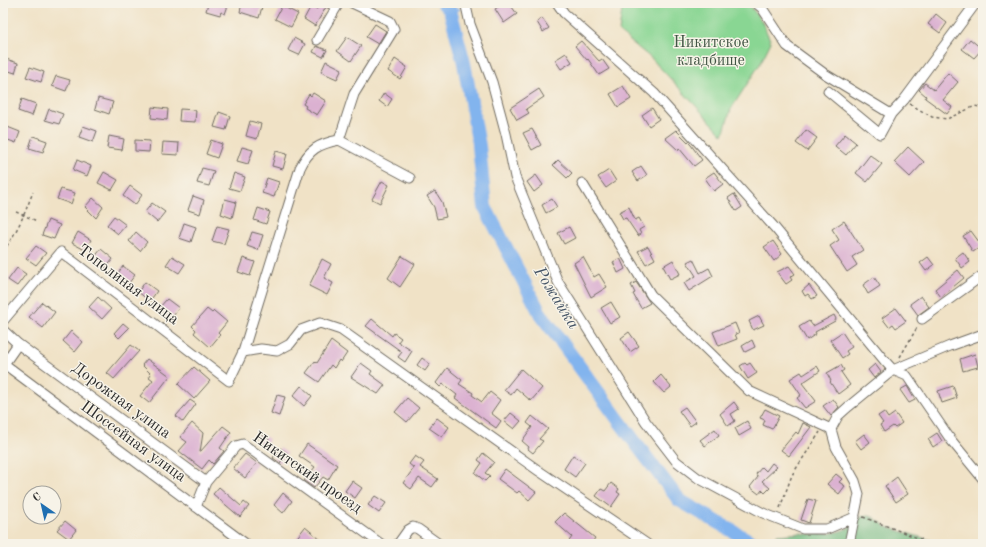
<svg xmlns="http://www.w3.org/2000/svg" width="986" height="547" viewBox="0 0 986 547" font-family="'Old Standard TT',serif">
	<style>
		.green { fill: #89d693; stroke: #5a805f }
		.forest { fill: #6eb77d; stroke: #4c7154 }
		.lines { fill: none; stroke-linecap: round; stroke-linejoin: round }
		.stream { stroke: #82b4ee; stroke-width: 2.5 }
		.river { stroke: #82b4ee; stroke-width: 14 }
		.building { fill: #dbb1d1 }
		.minor-casing { stroke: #706b61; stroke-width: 11 }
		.path { stroke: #706b61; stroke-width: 1.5; stroke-dasharray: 3 3; stroke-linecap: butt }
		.minor { stroke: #fff; stroke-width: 9 }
		.labels { text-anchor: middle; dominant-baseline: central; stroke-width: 3; stroke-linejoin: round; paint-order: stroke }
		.park-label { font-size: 16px; fill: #425645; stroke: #f7f3e8 }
		.street-label { font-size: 16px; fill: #2b2b2b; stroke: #f7f3e8 }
		.water-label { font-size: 17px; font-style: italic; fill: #455466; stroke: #f7f3e8 }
	</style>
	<rect width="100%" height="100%" fill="#f7f3e8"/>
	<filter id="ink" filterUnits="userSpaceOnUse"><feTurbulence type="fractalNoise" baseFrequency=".025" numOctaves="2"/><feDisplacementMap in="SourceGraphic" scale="8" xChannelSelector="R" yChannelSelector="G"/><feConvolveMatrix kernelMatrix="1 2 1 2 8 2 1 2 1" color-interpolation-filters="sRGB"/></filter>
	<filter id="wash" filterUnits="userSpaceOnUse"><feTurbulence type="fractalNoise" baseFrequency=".012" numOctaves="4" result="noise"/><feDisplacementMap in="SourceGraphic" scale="16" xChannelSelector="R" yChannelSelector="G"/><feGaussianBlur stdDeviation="0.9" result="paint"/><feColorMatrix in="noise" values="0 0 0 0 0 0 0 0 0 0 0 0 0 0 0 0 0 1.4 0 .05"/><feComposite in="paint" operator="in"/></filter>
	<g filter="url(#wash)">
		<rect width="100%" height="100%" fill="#f0e2c6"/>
		<!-- green -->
		<path class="green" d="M610,3H748L762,22L771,42L760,64L731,109L723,135L652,59L619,32L622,10Z"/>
		<!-- forest -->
		<path class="forest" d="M866,515L873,517L887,527L943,544H776L777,535L801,533L804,534C819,534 834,535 848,528C854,524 858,517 866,515Z"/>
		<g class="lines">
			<!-- stream -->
			<path class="stream" d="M450,10L455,11L459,9"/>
			<!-- river -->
			<path class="river" d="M443,3L450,10L464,63L479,146L485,207L540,313L640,449L679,500L755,544"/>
		</g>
		<g id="blocks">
			<!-- building -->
			<path class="building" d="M208,3H229L225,14L221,12L220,15L206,11Z
				M242,3H263L259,18L240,12Z
				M320,3H332L329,9L326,7L315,26L304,19L311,6L317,9Z
				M504,3H509L517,14L504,23L495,9Z
				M282,6L298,14L291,27L275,19Z
				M936,14L947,23L940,33L928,24Z
				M542,18L549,28L543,32L537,22Z
				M375,24L386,31L378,44L366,37Z
				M347,37L361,46L351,61L337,51Z
				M294,38L305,44L299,55L288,50Z
				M970,39L982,49L974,58L962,49Z
				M581,41L599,61L602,59L609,69L599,75L588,59L587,60L575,46Z
				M316,46L327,50L323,57L313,52Z
				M566,53L572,62L561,69L555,60Z
				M3,58L18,63L15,73L3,69Z
				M395,59L407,67L400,79L388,71Z
				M326,61L342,69L337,79L321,72Z
				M30,67L44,72L41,82L26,77Z
				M948,73L958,82L943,100L952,107L947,114L925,98L926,96L919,90L925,83L934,90Z
				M56,76L70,80L66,91L52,86Z
				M623,86L631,99L618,107L610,94Z
				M539,89L544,97L526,109L529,113L517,120L510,108Z
				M313,93L326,101L317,115L305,108L306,106L303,104L309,94L311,96Z
				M384,93L392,99L387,107L379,101Z
				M98,98L113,102L109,114L95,109Z
				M22,99L36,104L32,116L18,111Z
				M152,107L168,109L167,120L151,118Z
				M652,108L659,119L649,126L642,115Z
				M49,109L63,114L59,124L45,120Z
				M180,109L196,110L195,122L179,121Z
				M219,112L230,116L226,130L214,127Z
				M250,121L261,124L257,139L246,136Z
				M5,126L20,132L16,143L3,138Z
				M83,126L97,131L93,142L79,137Z
				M532,129L541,145L532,150L523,133Z
				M676,130L691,145L702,160L694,166L679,148L678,150L665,138Z
				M806,130L817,138L807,151L796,143Z
				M845,134L856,143L846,155L835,146Z
				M33,136L47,141L43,152L29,148Z
				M109,136L124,139L122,150L107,148Z
				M135,140L150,141L149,152L135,151Z
				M211,140L222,144L217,158L206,154Z
				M163,142L179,143L178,155L162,154Z
				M242,147L253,150L248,164L237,161Z
				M908,147L924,162L910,177L894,162Z
				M276,151L287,154L283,169L272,166Z
				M870,155L882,164L867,182L856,173Z
				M77,160L91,166L87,176L73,170Z
				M558,160L572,173L567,178L553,165Z
				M641,166L647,175L638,181L632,172Z
				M202,168L214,171L209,186L197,183Z
				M609,170L616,181L606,188L598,177Z
				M104,172L118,180L112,190L98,183Z
				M714,172L723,184L714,191L705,178Z
				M234,173L245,177L240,191L229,188Z
				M536,175L543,185L534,192L527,182Z
				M267,178L279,182L274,197L262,193Z
				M382,181L389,185L380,203L372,199Z
				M130,186L142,195L135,205L123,196Z
				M61,189L75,193L71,204L57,199Z
				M435,191L442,202L446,217L437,219L434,207L427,196Z
				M734,194L742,207L736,211L728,198Z
				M193,196L204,200L200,214L188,210Z
				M93,198L103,207L96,218L85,207Z
				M225,199L236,202L232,218L221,214Z
				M552,199L557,207L546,213L542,205Z
				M152,203L165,212L157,222L145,212Z
				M629,207L635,220L639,218L644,227L639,230L641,234L638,236L626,218L623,219L619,212Z
				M258,208L270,212L266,224L254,220Z
				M114,216L126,225L118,234L107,225Z
				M48,220L60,225L54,239L42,235Z
				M844,221L863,250L852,257L857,265L847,272L830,246L839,240L832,229Z
				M184,223L196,227L191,242L179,238Z
				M217,226L229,229L224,244L212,241Z
				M569,227L575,238L564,244L558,233Z
				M971,231L982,246L973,252L963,236Z
				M78,232L91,240L85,250L72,243Z
				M136,232L147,242L140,251L129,241Z
				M252,232L263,235L258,250L247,246Z
				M773,241L782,254L774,261L764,247Z
				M36,246L46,253L36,265L26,258Z
				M648,246L655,259L646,264L638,251Z
				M101,249L113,259L106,268L94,258Z
				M963,252L970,262L962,268L955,258Z
				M172,256L185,264L179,273L166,265Z
				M402,256L415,264L400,287L388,278Z
				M583,257L594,277L599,274L607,287L591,297L574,263Z
				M928,257L934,265L926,271L920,263Z
				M243,258L255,262L250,276L238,272Z
				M620,258L625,269L618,273L613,262Z
				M322,259L331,264L324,278L333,283L327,295L309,286Z
				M693,259L700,273L709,268L713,276L689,291L684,283L696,276L687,262Z
				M673,260L680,274L670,279L663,266Z
				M123,266L135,275L128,284L116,276Z
				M789,266L795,274L790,277L792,280L786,284L777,272Z
				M17,268L26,274L17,286L8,280Z
				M958,270L964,278L941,297L935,289Z
				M874,277L880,286L868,294L863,285Z
				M145,282L157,291L150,301L138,292Z
				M636,282L650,303L641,308L633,294L635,293L631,285Z
				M809,285L817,296L812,299L808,294L805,296L802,291Z
				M921,296L929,307L918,315L910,304Z
				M98,297L111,309L102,319L89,307Z
				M167,299L179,308L171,319L158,309Z
				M42,302L55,312L43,328L29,317Z
				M611,302L620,317L610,323L601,308Z
				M896,308L906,321L896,328L893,324L889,327L882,318Z
				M207,309L212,313L214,311L227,322L218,333L220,335L210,347L194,333L196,330L192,326Z
				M834,315L836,319L835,321L815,332L816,334L807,340L799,327L809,321L813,326Z
				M759,316L764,325L753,330L749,321Z
				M372,319L392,336L394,333L401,338L398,342L412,351L405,362L398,357L402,352L366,326Z
				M123,323L129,328L119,338L114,333Z
				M735,323L739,333L735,334L737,339L719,346L713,332Z
				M71,331L83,342L75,352L63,341Z
				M629,332L639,346L630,352L621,338Z
				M842,332L852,347L846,351L848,354L842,358L830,340Z
				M752,340L755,347L745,352L742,346Z
				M331,341L347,353L341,362L339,360L334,368L331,365L319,382L306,373L315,361L317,363Z
				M131,345L139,351L114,379L107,373Z
				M975,354L978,367L963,371L960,359Z
				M422,358L430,364L425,371L417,365Z
				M147,359L170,376L149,403L140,396L153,380L149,377L151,374L142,365Z
				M361,363L372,371L370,374L385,385L378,394L351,377Z
				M745,363L747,365L750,363L757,373L748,379L740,366Z
				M875,364L881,372L874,378L868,370Z
				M841,365L844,370L841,372L850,385L838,394L830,382L831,381L827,373Z
				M817,366L820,371L802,383L816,401L805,408L797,398L801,395L790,379L801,372L803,375Z
				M194,367L210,381L194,399L178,384Z
				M447,368L462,380L459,384L473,393L472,395L482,402L490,392L500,400L491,413L501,421L496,428L455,398L457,395L443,384L440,387L436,383Z
				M521,369L542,388L531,401L516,388L511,395L504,390Z
				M661,375L671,387L664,393L654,382Z
				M301,386L312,396L304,406L293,396Z
				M907,386L915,400L909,403L900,390Z
				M953,386L957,398L942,403L938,391Z
				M277,395L285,397L279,416L271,413Z
				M407,398L419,408L407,422L395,412Z
				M833,399L839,407L831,416L823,406Z
				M190,400L196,404L183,422L176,416Z
				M734,402L739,409L731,414L735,421L728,426L720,414Z
				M685,407L696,422L690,426L679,411Z
				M765,409L779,416L772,429L763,425L765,420L760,418Z
				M884,412L888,418L895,413L902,423L895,428L893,426L884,432L880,425L883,423L878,416Z
				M511,413L521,421L514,429L504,421Z
				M532,416L548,429L539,439L543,441L533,453L528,449L529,447L522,441L532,427L527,423Z
				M437,418L449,427L442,437L429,428Z
				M747,421L751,429L739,436L735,428Z
				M192,423L203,433L200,452L223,426L231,432L220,448L224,451L213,464L209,460L202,469L179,451L187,442L180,437Z
				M803,423L811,427L789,456L781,450L796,432L798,434Z
				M715,429L719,435L705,446L700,440Z
				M937,433L942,441L933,447L928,439Z
				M260,434L269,439L265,446L256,441Z
				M864,434L870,442L861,449L855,441Z
				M307,444L337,465L328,480L323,477L314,488L304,481L315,467L299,456Z
				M280,448L287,453L280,463L273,458Z
				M483,453L494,462L485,473L490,476L485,481L475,473L482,463L478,460Z
				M245,454L257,463L245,478L233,468Z
				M573,455L585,463L575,477L564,469Z
				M415,456L424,462L420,467L438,479L432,487L419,478L411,489L403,483L414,468L409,464Z
				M772,463L777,467L762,481L770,488L765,493L762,490L759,494L750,487L758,477L756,474L762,467L766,471Z
				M505,469L536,492L529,500L519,491L517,493L498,479Z
				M836,474L842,479L839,482L845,486L839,494L827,484Z
				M897,477L908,494L896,502L885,486Z
				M352,481L362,488L355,498L345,491Z
				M611,483L619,489L617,492L620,494L611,507L596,496L601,489L605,491Z
				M219,487L241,506L244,502L249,506L240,517L213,494Z
				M283,493L292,501L283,513L274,505Z
				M375,496L386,503L379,513L368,505Z
				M808,499L816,501L809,523L801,520Z
				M564,513L595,538L591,544H567L572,537L555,522Z
				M65,521L76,530L69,539L57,530Z
				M305,527L326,544H292Z"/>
		</g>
	</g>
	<g filter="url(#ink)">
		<use href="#blocks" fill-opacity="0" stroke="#706b61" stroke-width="1"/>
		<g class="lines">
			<!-- minor casing -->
			<g class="minor-casing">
				<path id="minor" d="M468,3L466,6L470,24L492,82L506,134L515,177L546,253L558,282L646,422L676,461L698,478L763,513L803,529H827L855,517
					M557,3L564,13L654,93L775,228L884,360L893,370L907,376L951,440L983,479
					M756,3L762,8L787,46L825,74L891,114L904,100L976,3
					M317,40L339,3
					M828,91L880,134L891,114
					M339,140L354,94L394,29L390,21L352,3
					M582,183L651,295L749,391L831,429
					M922,319L983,275
					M3,321L61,252L229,381L243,352L300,168C309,149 319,144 339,140L410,178
					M3,330L18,344L206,482
					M243,352L261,349L277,351L290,344L301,330L320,323L341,330L539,471L647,544
					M3,363L246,544
					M4,364L18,344
					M196,507L206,482L236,446L243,444L381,544
					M398,544L408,530L413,527L418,529L439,544
					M849,544L859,494L855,481L836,447L831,429L838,416L848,407L893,370L950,346L983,334"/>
			</g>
			<!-- path -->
			<path class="path" d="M910,104L932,117L947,119L975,106L983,108
				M16,212L37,221
				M3,251C17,233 25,213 33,192
				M900,357L918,326
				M780,508L792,475L820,432
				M863,517L923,540L926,544"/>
			<!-- minor -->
			<use href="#minor" class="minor"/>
		</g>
	</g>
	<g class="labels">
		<!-- park labels -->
		<g class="park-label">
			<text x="711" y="43">Никитское<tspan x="711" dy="18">кладбище</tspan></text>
		</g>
		<!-- street labels -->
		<g class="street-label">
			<text transform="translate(128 285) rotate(37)">Тополиная улица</text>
			<text transform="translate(121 401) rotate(36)">Дорожная улица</text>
			<text transform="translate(133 442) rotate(36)">Шоссейная улица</text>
			<text transform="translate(307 473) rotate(35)">Никитский проезд</text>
		</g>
		<!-- water labels -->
		<g class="water-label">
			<text transform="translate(556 298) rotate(58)">Рожайка</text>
		</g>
	</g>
	<!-- margin -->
	<rect width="986" height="547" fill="none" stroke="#f7f3e8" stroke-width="16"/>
	<!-- north arrow -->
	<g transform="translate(42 505) rotate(326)"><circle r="19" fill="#f7f3e8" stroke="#a5a39c"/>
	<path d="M0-3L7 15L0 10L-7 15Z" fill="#1f6fb2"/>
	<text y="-6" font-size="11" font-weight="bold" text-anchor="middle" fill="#2b2b2b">С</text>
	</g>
</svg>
